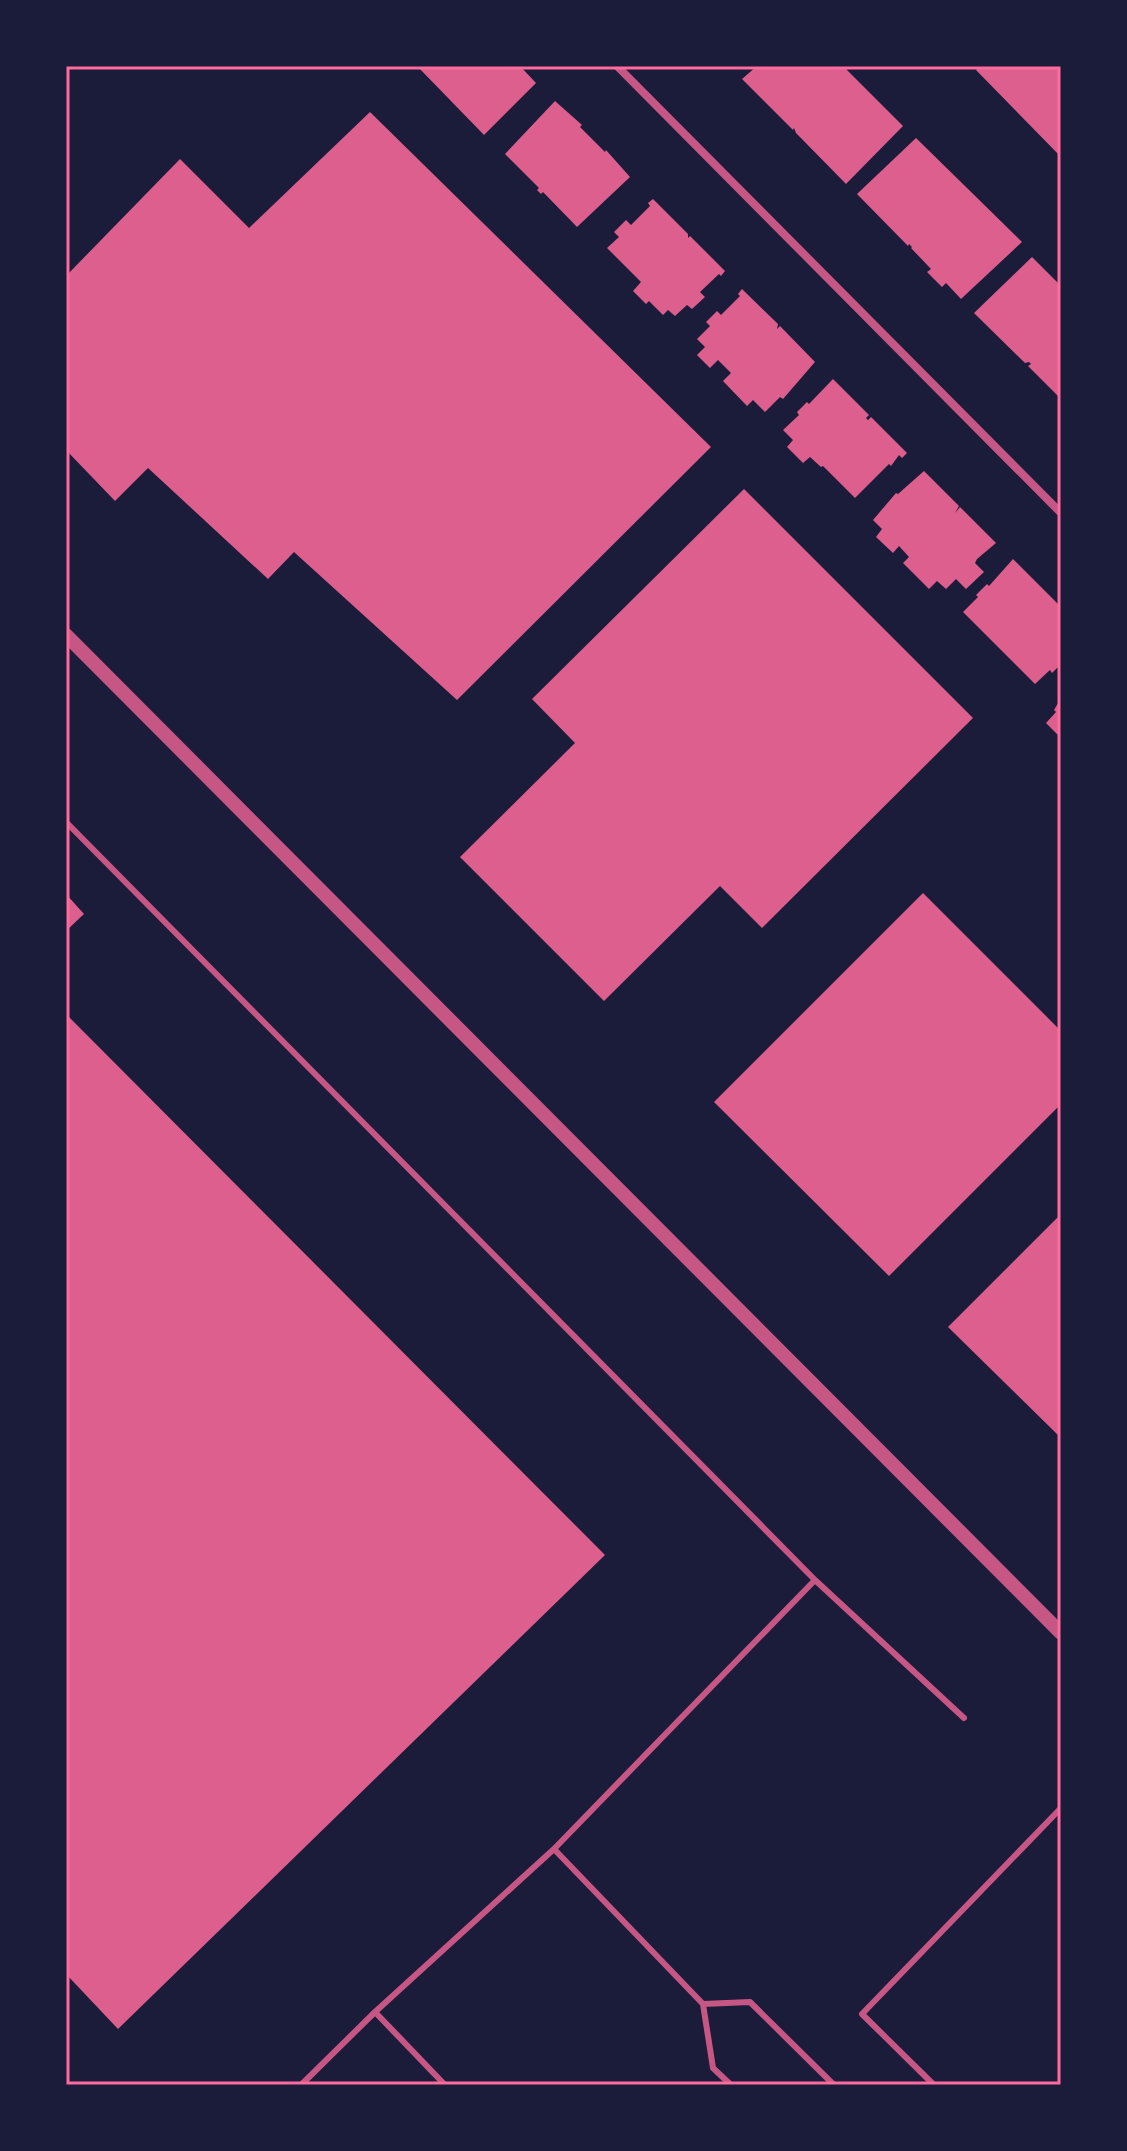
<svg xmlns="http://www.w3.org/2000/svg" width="1127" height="2151" viewBox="0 0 1127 2151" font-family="'Alegreya Sans',sans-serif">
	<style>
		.building { fill: #dd5f8e }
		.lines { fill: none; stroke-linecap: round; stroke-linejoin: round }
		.service { stroke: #c65784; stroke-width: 6 }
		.minor { stroke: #c65784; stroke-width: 8 }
		.tertiary { stroke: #c65784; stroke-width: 14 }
		.neatline { fill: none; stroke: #ff6b9d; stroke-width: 3 }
	</style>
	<rect width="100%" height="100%" fill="#1b1b3a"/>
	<!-- building -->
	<path class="building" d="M417,66H520L536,83L484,135Z
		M757,66H843L903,126L846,184L796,133L794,128L793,130L742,79Z
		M981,66H1061V157L976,70Z
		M555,101L582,125L580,127L605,152L606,150L630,177L577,227L543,192L541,194L537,190L539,188L505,154Z
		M370,112L711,447L457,700L294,552L268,579L148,468L115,501L66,450V276L180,159L249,228Z
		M916,138L1022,242L961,299L946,283L942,287L927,272L931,269L911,248L912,247L909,244L908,246L857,194Z
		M653,199L688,234V238L690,236L725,271L721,276L719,274L700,292L705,297L692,309L687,305L675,316L668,310L663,315L649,301L646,304L633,291L641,282L607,248L619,237L614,232L626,220L631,225L650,206L648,203Z
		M1032,257L1061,286V399L1028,366L1031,364L1029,362L1025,363L974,313Z
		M742,289L778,324L777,329L780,326L815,362L783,399L780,397L765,412L753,400L747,406L723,381L731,373L718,360L710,368L697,355L705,347L697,339L710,326L706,322L717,311L721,315L740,296L738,294Z
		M833,379L869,415L866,418L868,420L871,417L907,453L902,458L899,455L891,466L889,464L855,498L823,466L821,467L810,457L803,463L787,447L793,440L783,430L799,415L797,412L807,402L809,404Z
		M924,471L959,506L955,513L960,507L996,543L977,559L975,563L984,572L966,589L956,579L946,589L937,581L929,589L903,563L909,557L899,546L893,553L876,537L882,529L873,520L896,493L898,494Z
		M744,489L973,718L762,928L720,886L604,1001L460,857L575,743L532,699Z
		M1013,559L1061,607V664L1052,673L1050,670L1035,684L963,612L978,597L976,595L987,584L989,586Z
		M1061,698V738L1046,723L1056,712L1054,710Z
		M923,893L1061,1031V1104L889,1276L714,1102Z
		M66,894L84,914L66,931Z
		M66,1014L605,1555L118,2029L66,1974Z
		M1061,1214V1438L948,1327Z"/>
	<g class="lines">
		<!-- service -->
		<path class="service" d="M66,822L815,1580L554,1849L375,2012L301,2085
			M815,1580L964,1718
			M554,1849L703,2004L713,2068L731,2085
			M703,2004L750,2002L834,2085
			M375,2012L445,2085
			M934,2085L862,2014L1061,1808"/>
		<!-- minor -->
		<path class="minor" d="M617,66L1061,513"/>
		<!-- tertiary -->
		<path class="tertiary" d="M66,635L1061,1633"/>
	</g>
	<!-- border -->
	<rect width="1127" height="2151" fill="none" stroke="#1b1b3a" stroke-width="136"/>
	<rect x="68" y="68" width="991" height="2015" class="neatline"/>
</svg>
